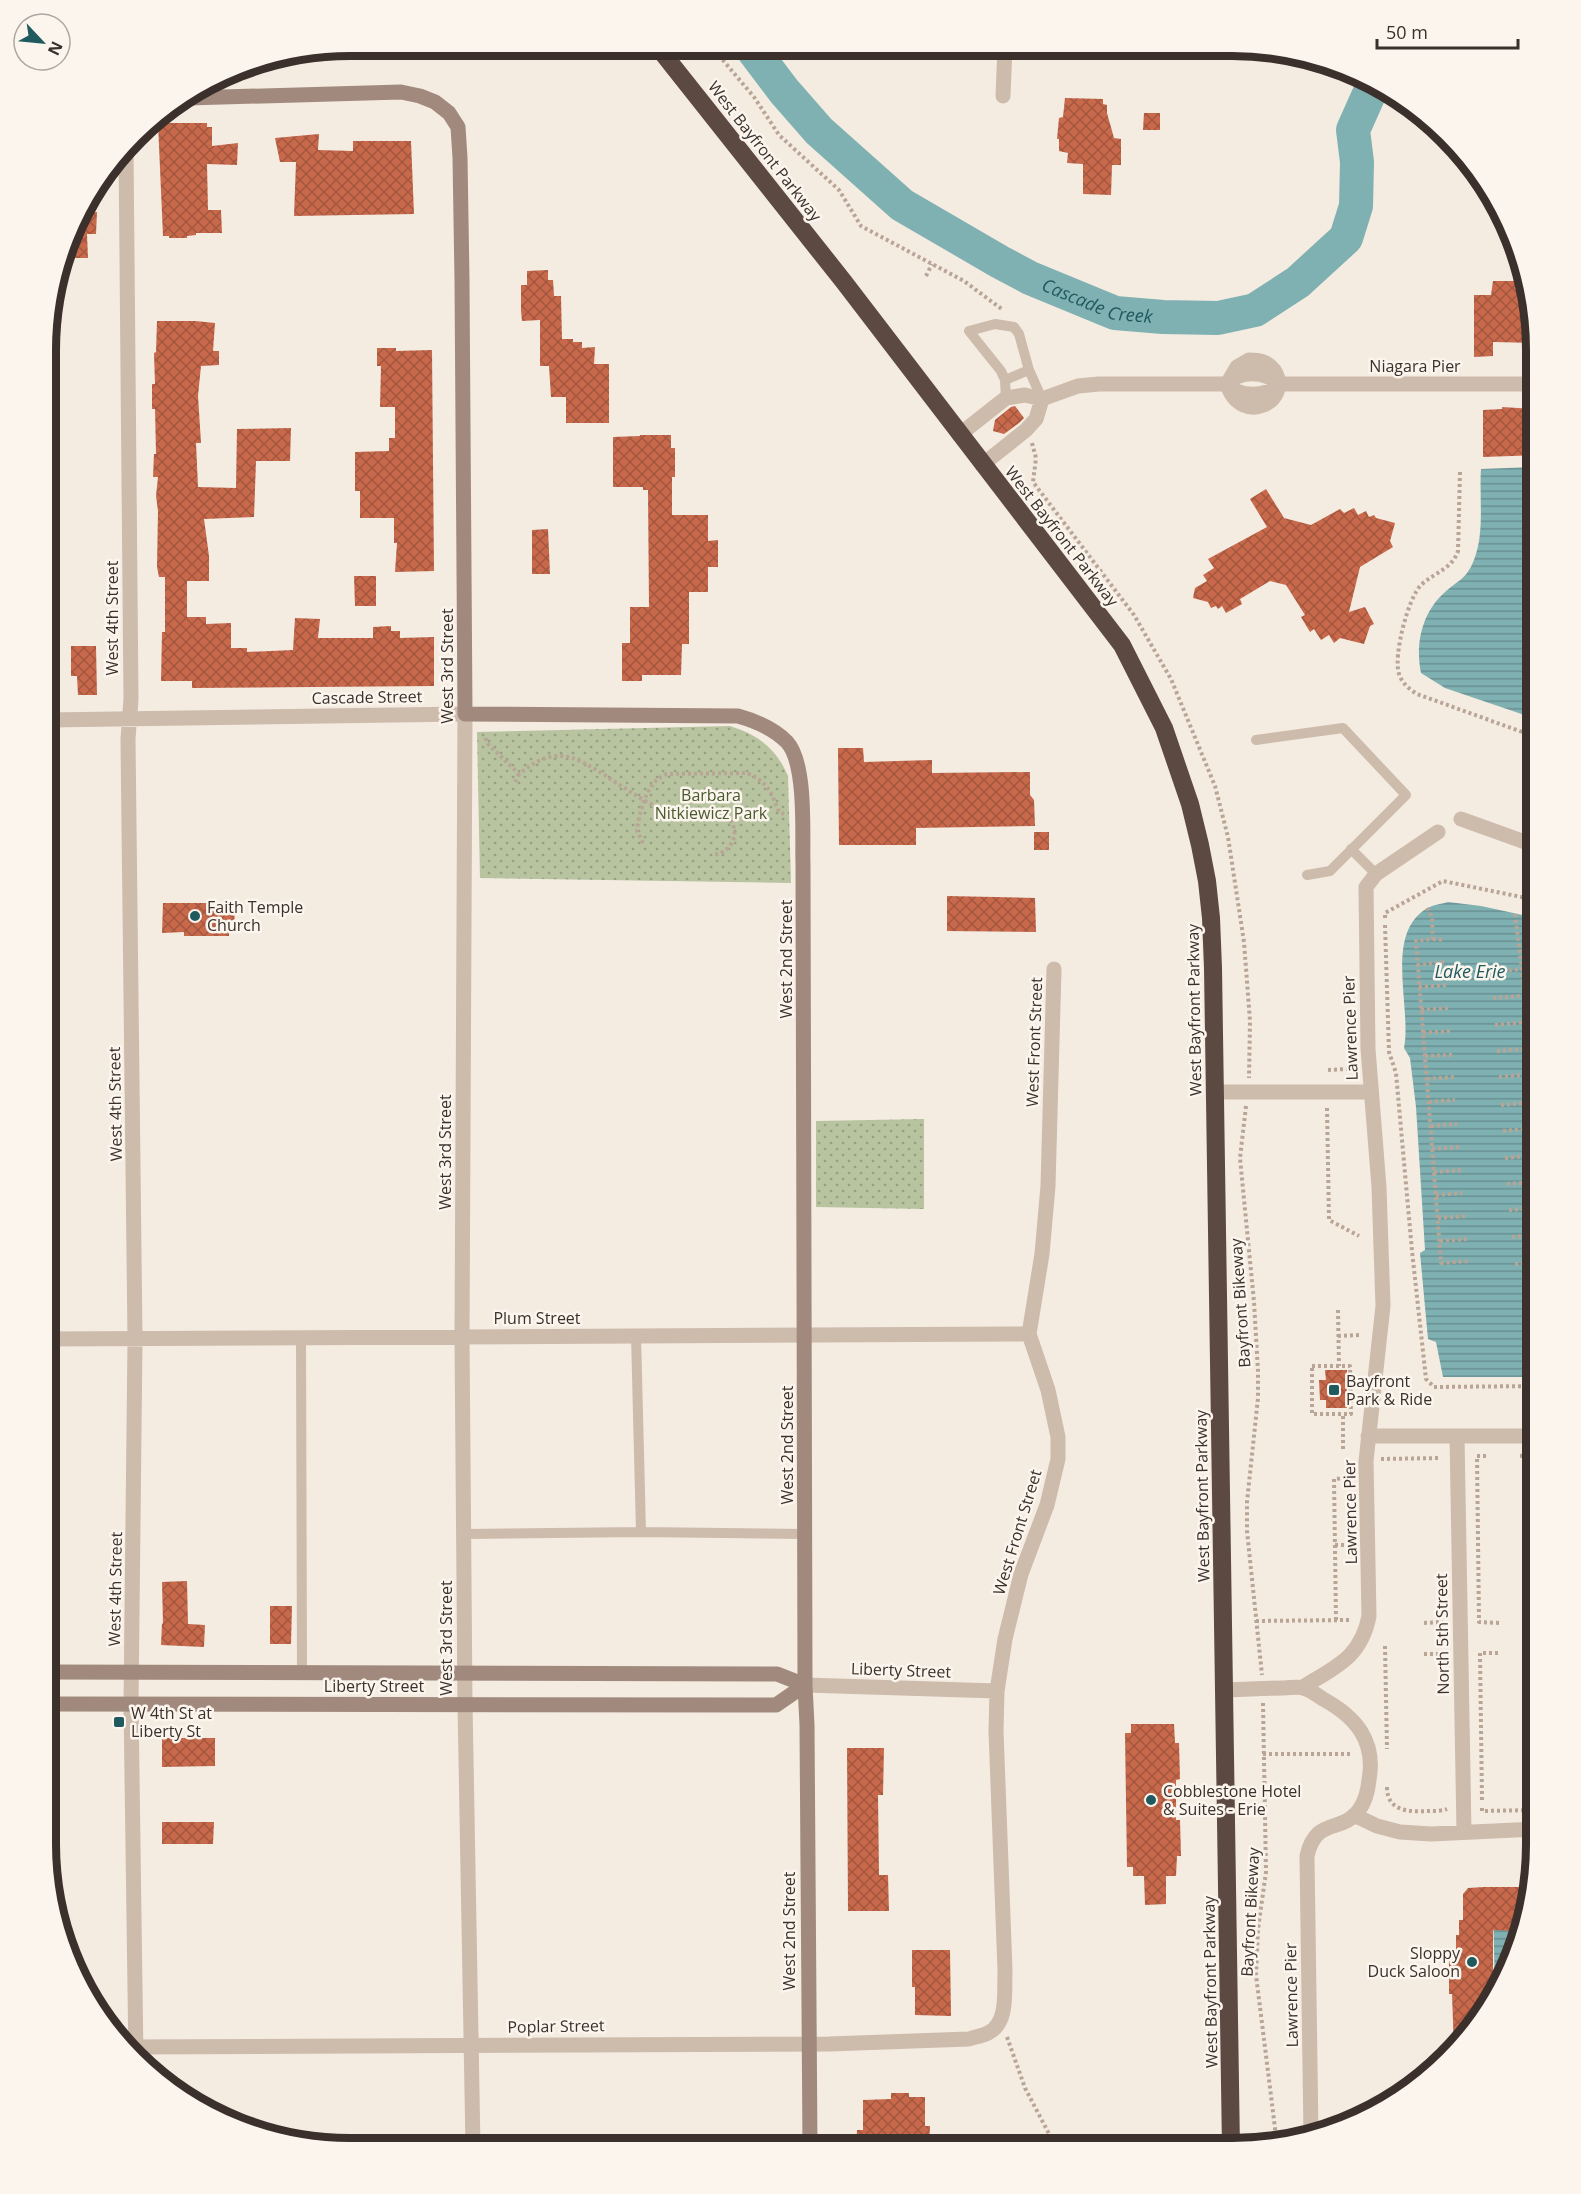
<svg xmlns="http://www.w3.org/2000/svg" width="1581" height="2194" viewBox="0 0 1581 2194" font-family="'Open Sans',sans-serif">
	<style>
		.grass { fill: url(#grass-dots) }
		.water { fill: url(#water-rules) }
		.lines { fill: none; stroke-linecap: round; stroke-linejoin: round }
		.river { stroke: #7fb0b2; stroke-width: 34 }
		.building { fill: url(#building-cross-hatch) }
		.path { stroke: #b9a596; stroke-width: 4; stroke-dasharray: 3 3; stroke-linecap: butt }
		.lane { stroke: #cdbbac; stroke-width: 10 }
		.street { stroke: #cdbbac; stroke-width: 15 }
		.secondary { stroke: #a18a7d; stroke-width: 15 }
		.highway { stroke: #5c4a42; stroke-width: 18 }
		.poi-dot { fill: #1f5a5e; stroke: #fbf5ee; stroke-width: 2 }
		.labels { text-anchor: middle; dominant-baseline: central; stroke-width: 5; stroke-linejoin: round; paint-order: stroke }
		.street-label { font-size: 16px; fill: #3b302b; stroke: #fbf5ee }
		.park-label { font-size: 16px; fill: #4a5a2e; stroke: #fbf5ee }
		.poi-label { font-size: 16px; fill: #3b302b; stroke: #fbf5ee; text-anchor: start }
		.water-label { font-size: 18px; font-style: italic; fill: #1f5a5e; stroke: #fbf5ee }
		.rim { fill: none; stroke: #3b302b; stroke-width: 8 }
	</style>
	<defs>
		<pattern id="grass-dots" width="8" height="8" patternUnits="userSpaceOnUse" patternTransform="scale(1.5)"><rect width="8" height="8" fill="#b8c4a0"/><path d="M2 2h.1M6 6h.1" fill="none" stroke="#97a083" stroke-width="1.8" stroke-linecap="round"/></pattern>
		<pattern id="water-rules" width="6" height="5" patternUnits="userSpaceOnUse" patternTransform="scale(1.5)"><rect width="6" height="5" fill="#7fb0b2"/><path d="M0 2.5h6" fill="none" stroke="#699091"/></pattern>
		<pattern id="building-cross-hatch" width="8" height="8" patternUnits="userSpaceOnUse" patternTransform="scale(1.5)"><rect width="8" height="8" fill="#c8694b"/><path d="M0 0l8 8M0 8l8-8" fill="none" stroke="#a4573f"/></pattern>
	</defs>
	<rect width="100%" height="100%" fill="#f4ebe1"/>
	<!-- grass -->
	<path class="grass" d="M730,726C758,735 776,748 788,776L791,883L480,878L477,732Z
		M924,1119V1209L816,1207V1121Z"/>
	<!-- water -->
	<path class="water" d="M1536,467V719L1445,688L1421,673C1415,644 1422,613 1444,593C1458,580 1466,580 1474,560C1485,532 1479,498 1481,469Z
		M1448,902L1481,906L1536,918V1377H1443L1436,1342L1428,1339L1420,1253L1425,1250L1416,1107L1410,1058L1404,1048C1412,1008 1384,935 1426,909C1432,905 1441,904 1448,902Z
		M1527,1905L1520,1943L1495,1992L1493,1906Z"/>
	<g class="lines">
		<!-- river -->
		<path class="river" id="s1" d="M750,46L784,91L819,131L902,205L1000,262L1030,278L1115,313L1163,317L1218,318L1255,310L1298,282L1346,238L1356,206L1357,162L1353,130L1374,83"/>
	</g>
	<!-- building -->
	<path class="building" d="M1065,98L1103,99V104L1107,105V113L1114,138L1121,139V165H1112L1111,195L1083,194V164L1067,163L1068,153L1059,151V139H1057L1059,118L1063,117Z
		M1144,113H1160V130H1143Z
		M158,123H207V127H212V146L238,143L237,165L207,164L208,210H221L222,233H196V235L187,236V238H169V236H163Z
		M319,134L318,150L353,151V141H411L414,214L294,216L296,162H280L275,138Z
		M94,188V212H97L96,234H87L88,258H65L86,198Z
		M548,270V280H553L554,296H561L562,339H573V342H582V348L595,347L594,364H609V423H566V397H551L549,366H540V320L522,321L521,311V285H527V271Z
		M1493,281H1517L1519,295L1531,296L1535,343L1493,342V356L1474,357V295H1491Z
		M157,321H195L215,323L213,351H219V365L201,366L198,396L201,443H196L198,487L236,488L237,429L291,428L290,461H256L254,517L204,519L209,556V581H187V617H206V624L231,623V648H247V652L293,650L295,618L320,619L318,638H373V627L391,626V631H400V638L434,637V686L192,688V681H161L162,632H165V577H159L157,567L158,511L156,496L158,477H153L154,454H156L155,409H152V384H155L154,353L156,352Z
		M377,348H396V351L432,350L434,571L395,572L397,543H394V518H360V491H355V452L389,451V438H395V407H380L381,366H377Z
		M1015,406L1024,418L1019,423L1004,434L993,431L995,420L1011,407Z
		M1502,407L1536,409V455L1483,457V410L1502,409Z
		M640,435H671V448H675V477H672V515H708V541L718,540V567H708V592H689V644H682L681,675H642V681H622V643H630V607H649L648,490H643V487H613V437L640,436Z
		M1266,489L1284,518L1311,525L1340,509L1344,513L1354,508L1358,515L1366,511L1369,517L1374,515L1376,518L1395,523L1390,541L1393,547L1360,567L1349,612L1365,607L1374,624L1370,626L1364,644L1340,638L1334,643L1329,635L1321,640L1314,629L1310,632L1301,617L1305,615L1286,585L1270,581L1240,599L1242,604L1226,613L1222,606L1218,609L1216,606L1211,608L1208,602L1193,598L1195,588L1207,581L1203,575L1214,568L1208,559L1267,527L1250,499Z
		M548,529L550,574H532V530Z
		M354,576H376V606H355Z
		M71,646H96L97,695H78L77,676H71Z
		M838,748H863L864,762L932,760V773L1030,772V795L1034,800L1035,826L916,828V845H839Z
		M1034,832H1049V850H1034Z
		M947,896L1035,898L1036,932L947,931Z
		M163,903H235L234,932H229V936H184V932L162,933Z
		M1325,1370H1347V1408H1326V1400H1320L1319,1380H1326Z
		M187,1581L188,1624L205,1625L204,1647L161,1645L162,1623L163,1624L162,1582Z
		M270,1606H292L291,1644H270Z
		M1131,1724H1174L1175,1743H1179L1180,1779L1176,1780V1820H1180L1181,1856H1177L1176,1876H1166V1904L1145,1905L1144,1876H1133V1867H1127L1125,1733H1131Z
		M162,1738H215V1766L162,1767Z
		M847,1748H884L883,1795H878L879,1875H888L889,1911H848Z
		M162,1822H214L213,1844H162Z
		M1484,1887H1531L1527,1905H1518L1520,1925L1514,1931L1493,1930V1982H1489V2004L1484,2014L1454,2049L1452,1994H1449V1959H1456V1935H1459V1920H1463V1894L1468,1888Z
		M912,1950H950L951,2016L915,2015V1987H912Z
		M891,2093H909V2097H925V2126H930L929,2148H856L857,2130H863V2100L891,2099Z"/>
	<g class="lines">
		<!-- path -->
		<path class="path" d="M711,46L754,97L779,135L839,190L861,226L964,281L1003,310
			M926,276L932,264
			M1032,443L1036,458L1033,482L1134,615L1171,679L1215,786L1228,837L1244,942L1250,1021L1249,1078
			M1460,472L1458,551C1452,569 1435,572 1421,585C1408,598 1393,656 1399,674C1402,683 1409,689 1417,694L1536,737
			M486,738V742L519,774C532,764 545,755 561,756C588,756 634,801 666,810C682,815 714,808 725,816C744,829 732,854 712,855
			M515,782L519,774
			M643,843L637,831C639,812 647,780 667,774L747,773C768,782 771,792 779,812L784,814
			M1427,908L1432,917L1433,939L1416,941L1441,1263L1470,1261
			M1515,914L1522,969L1536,1146
			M1385,918V913L1443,881L1536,900
			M1385,925L1389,1052L1396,1073L1412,1251L1426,1379L1434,1387L1536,1386
			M1433,939L1444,940
			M1417,965L1445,962
			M1491,972L1536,968
			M1419,987L1447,985
			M1493,998L1536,995
			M1421,1010L1449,1008
			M1495,1025L1536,1021
			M1423,1033L1450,1031
			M1497,1051L1536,1048
			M1425,1056L1452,1055
			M1328,1070L1347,1069
			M1499,1077L1536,1074
			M1427,1079L1454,1077
			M1429,1102L1455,1100
			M1501,1105L1536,1102
			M1246,1106L1240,1158L1254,1302L1258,1371V1398L1247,1502V1531L1262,1675
			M1327,1108L1329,1220L1359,1236
			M1431,1126L1457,1124
			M1503,1131L1535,1128
			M1432,1149L1459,1147
			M1505,1158L1536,1155
			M1434,1172L1461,1170
			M1507,1184L1536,1182
			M1436,1195L1462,1193
			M1509,1210L1536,1208
			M1438,1218L1465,1216
			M1512,1237L1536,1235
			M1440,1241L1467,1239
			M1515,1264L1536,1263
			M1338,1310L1339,1366
			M1338,1336L1360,1335
			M1312,1366H1350L1351,1414H1312Z
			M1343,1449V1414
			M1486,1456H1477L1479,1622L1499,1623
			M1520,1456L1536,1455
			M1381,1459L1441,1458
			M1335,1545H1352
			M1336,1620L1334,1479L1350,1478
			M1256,1621L1351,1620
			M1424,1623L1443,1622
			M1385,1646L1387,1749
			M1424,1654H1444V1658
			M1263,1703L1266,1872L1258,1929L1256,1975L1275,2128V2145
			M1263,1754H1353
			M1387,1787C1387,1812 1410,1812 1429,1811C1435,1811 1442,1811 1447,1809
			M1482,1800L1480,1653H1499
			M1482,1808V1811L1535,1810
			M1007,2037L1025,2088L1057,2149"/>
		<!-- lane -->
		<path class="lane" d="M1005,380L1029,370
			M1006,398L1005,380L1001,371L969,331L995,324L1014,327L1019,334L1029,370L1042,399
			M1256,740L1343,728L1406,795L1330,871L1307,875
			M1351,849L1376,874
			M636,1335L641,1532L805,1534
			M301,1338L302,1673
			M464,1534L641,1532"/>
		<!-- street -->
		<path class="street" d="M1003,96L1005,47
			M126,148L131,699L128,739L135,1339L131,1704L136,2059
			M1249,360C1259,360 1267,361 1274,370C1294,401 1241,428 1227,384L1237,367Z
			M1227,384C1239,397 1266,398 1278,384
			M959,435L1006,398L1025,395L1042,399L1078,386L1099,384H1227C1240,370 1266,371 1278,384H1536
			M982,465L1026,430L1036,419L1042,399
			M47,720L465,714L462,1337L465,1704L473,2147
			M1461,819L1536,846
			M1215,1092H1370
			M46,1339L1029,1334
			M1368,1436H1536
			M1457,1436L1464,1832
			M805,1685L997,1691
			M1303,1687C1335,1667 1361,1658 1369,1616L1366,1461L1383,1306L1379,1187L1368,1049L1366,887L1376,874L1438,832
			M1224,1690C1244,1689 1264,1688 1284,1688C1290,1688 1298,1686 1303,1688C1309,1689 1317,1695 1323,1699C1356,1717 1376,1741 1369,1780C1368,1790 1365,1802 1359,1810C1342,1834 1316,1816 1307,1856L1311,2136
			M1354,1815L1377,1826L1400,1832L1431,1834L1535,1829
			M123,2047L829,2044L969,2039C975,2037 982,2036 988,2033C1009,2023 1004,1990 1005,1970L996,1731L997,1691L1005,1639L1021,1574L1047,1505L1058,1459V1437L1048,1390L1029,1334L1042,1254L1048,1186L1054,969"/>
		<!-- secondary -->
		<path class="secondary" d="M188,98L401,92L420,96L435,102L449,113L458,127L460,158L462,280L465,714L738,716C756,721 774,729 787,742C807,764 802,836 803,865L805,1685L807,1725L810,2148
			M45,1672L777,1674L805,1685
			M45,1704L776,1705L805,1685"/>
		<!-- highway -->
		<path class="highway" d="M657,46L844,282L1122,645L1164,728L1190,804L1200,845L1207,881L1211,918L1213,968L1231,2149"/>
	</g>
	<!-- markers -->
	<g class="poi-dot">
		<circle cx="195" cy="916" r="6"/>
		<rect x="1328" y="1384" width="12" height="12" rx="3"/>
		<rect x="113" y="1716" width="12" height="12" rx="3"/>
		<circle cx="1151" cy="1800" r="6"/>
		<circle cx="1472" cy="1962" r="6"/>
	</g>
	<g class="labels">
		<!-- street labels -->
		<g class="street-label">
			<text transform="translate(765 151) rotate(52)">West Bayfront Parkway</text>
			<text x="1415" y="366">Niagara Pier</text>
			<text transform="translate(1062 536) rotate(52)">West Bayfront Parkway</text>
			<text transform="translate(112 618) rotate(-90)">West 4th Street</text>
			<text transform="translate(447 666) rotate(-90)">West 3rd Street</text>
			<text transform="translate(367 697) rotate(-1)">Cascade Street</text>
			<text transform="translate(786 959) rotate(-90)">West 2nd Street</text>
			<text transform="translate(1194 1010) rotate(-91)">West Bayfront Parkway</text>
			<text transform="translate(1350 1028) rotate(-92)">Lawrence Pier</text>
			<text transform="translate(1034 1042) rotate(-88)">West Front Street</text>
			<text transform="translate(115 1104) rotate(-91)">West 4th Street</text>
			<text transform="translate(445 1152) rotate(-90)">West 3rd Street</text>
			<text transform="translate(1240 1303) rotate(-94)">Bayfront Bikeway</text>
			<text x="537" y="1318">Plum Street</text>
			<text transform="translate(787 1445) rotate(-90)">West 2nd Street</text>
			<text transform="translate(1202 1496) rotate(-91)">West Bayfront Parkway</text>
			<text transform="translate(1350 1512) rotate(-91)">Lawrence Pier</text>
			<text transform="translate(1017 1532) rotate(-73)">West Front Street</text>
			<text transform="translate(115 1589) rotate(-89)">West 4th Street</text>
			<text transform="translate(1442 1634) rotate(-91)">North 5th Street</text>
			<text transform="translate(446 1638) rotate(-90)">West 3rd Street</text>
			<text transform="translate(901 1670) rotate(2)">Liberty Street</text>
			<text x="374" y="1686">Liberty Street</text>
			<text transform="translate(1250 1912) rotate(-87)">Bayfront Bikeway</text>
			<text transform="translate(789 1931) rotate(-90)">West 2nd Street</text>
			<text transform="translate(1210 1982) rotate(-91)">West Bayfront Parkway</text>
			<text transform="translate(1291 1995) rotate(-91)">Lawrence Pier</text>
			<text transform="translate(556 2026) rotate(-1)">Poplar Street</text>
		</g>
		<!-- park labels -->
		<g class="park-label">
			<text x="711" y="795">Barbara<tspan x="711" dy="18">Nitkiewicz Park</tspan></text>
		</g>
		<!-- poi labels -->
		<g class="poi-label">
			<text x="207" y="907">Faith Temple<tspan x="207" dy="18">Church</tspan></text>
			<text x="1346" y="1381">Bayfront<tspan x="1346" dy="18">Park &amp; Ride</tspan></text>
			<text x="131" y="1713">W 4th St at<tspan x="131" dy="18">Liberty St</tspan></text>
			<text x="1163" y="1791">Cobblestone Hotel<tspan x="1163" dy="18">&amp; Suites - Erie</tspan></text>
			<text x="1460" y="1953" text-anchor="end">Sloppy<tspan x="1460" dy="18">Duck Saloon</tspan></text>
		</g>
		<!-- water labels -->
		<g class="water-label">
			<text stroke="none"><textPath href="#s1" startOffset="440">Cascade Creek</textPath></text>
			<text x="1470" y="971">Lake Erie</text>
		</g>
	</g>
	<!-- crop -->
	<path d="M0 0H1581V2194H0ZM350 56H1232A294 294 0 0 1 1526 350V1844A294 294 0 0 1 1232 2138H350A294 294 0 0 1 56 1844V350A294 294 0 0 1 350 56Z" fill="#fbf5ee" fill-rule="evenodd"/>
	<path class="rim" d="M350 56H1232A294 294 0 0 1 1526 350V1844A294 294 0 0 1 1232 2138H350A294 294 0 0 1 56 1844V350A294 294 0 0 1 350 56Z"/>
	<!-- north arrow -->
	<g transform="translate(42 42) rotate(116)"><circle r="28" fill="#fbf5ee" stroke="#aea6a0" stroke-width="1.5"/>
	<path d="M0-4.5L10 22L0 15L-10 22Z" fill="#1f5a5e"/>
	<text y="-9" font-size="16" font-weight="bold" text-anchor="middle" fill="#3b302b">N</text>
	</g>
	<!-- scale -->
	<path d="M1377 39v9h141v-9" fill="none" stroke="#3b302b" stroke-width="3"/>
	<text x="1386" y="39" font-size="18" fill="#3b302b" stroke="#fbf5ee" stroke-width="4.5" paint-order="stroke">50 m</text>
</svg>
